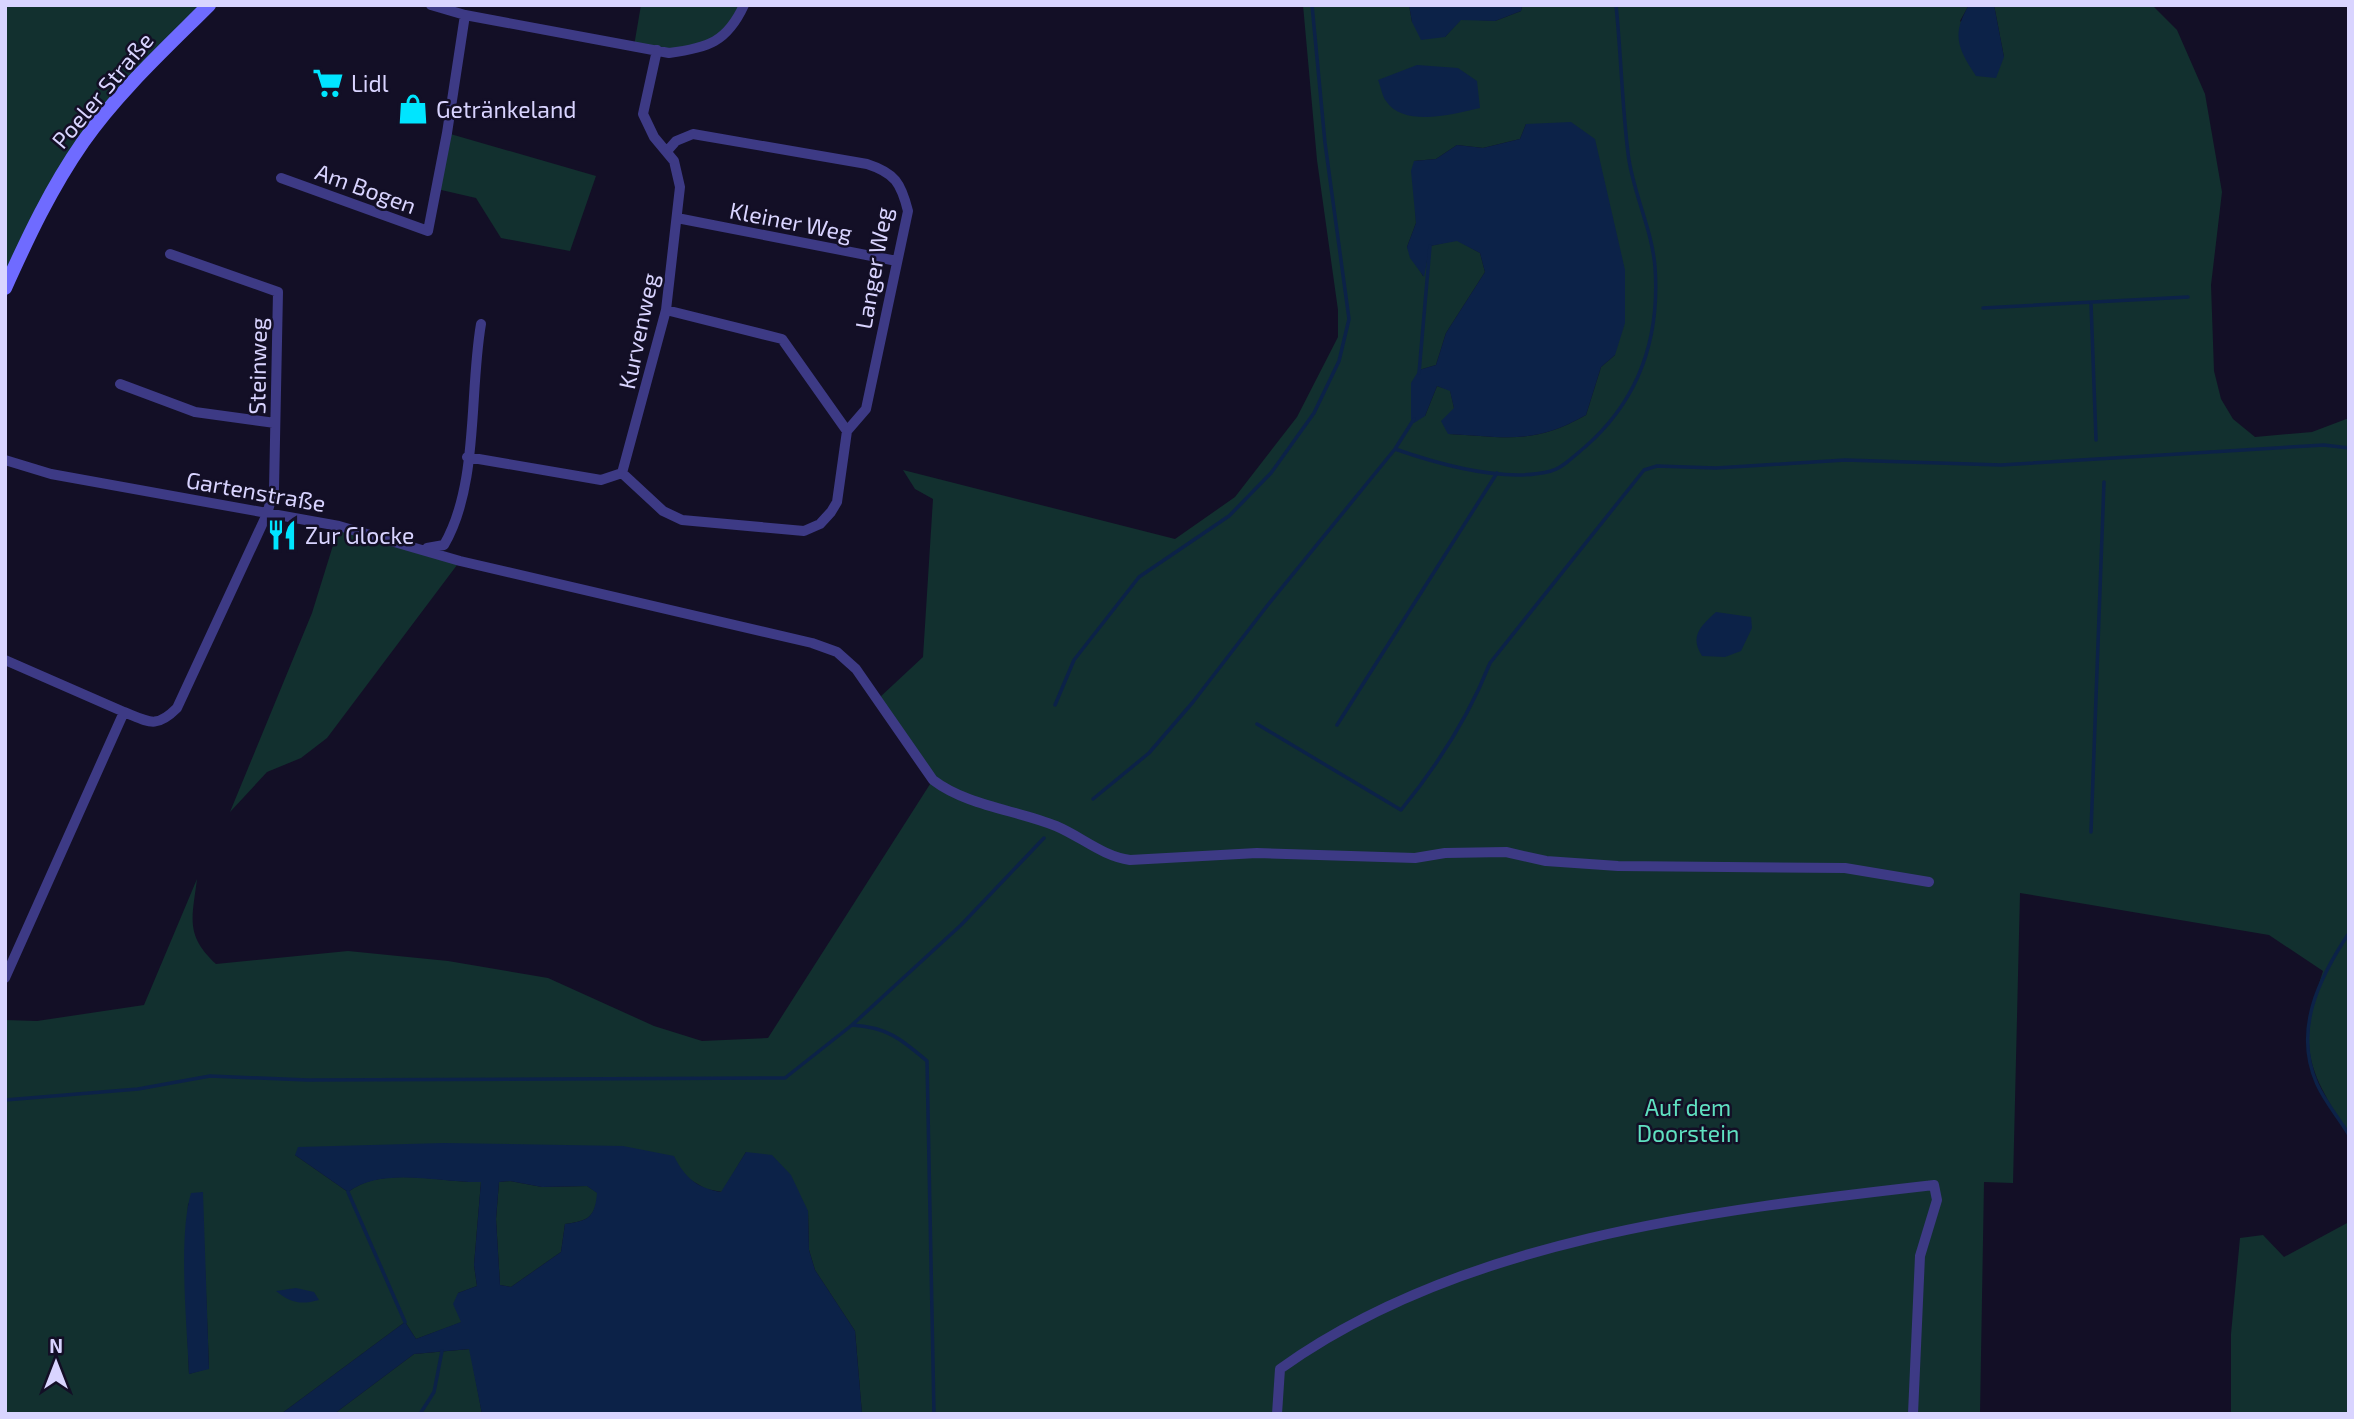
<svg xmlns="http://www.w3.org/2000/svg" width="2354" height="1419" viewBox="0 0 2354 1419" font-family="'Exo 2',sans-serif">
	<style>
		.green { fill: #12302f; fill-rule: evenodd }
		.water { fill: #0c2248; fill-rule: evenodd }
		.lines { fill: none; stroke-linecap: round; stroke-linejoin: round }
		.stream { stroke: #0c2248; stroke-width: 3.5 }
		.minor { stroke: #3d3a85; stroke-width: 10 }
		.secondary { stroke: #6f6bff; stroke-width: 14 }
		.labels { text-anchor: middle; dominant-baseline: central; stroke-width: 5; stroke-linejoin: round; paint-order: stroke }
		.poi-label { font-size: 23px; fill: #d9d4ff; stroke: #130f26; text-anchor: start }
		.street-label { font-size: 23px; fill: #d9d4ff; stroke: #130f26 }
		.park-label { font-size: 23px; fill: #5fe0c0; stroke: #130f26 }
	</style>
	<rect width="100%" height="100%" fill="#130f26"/>
	<!-- green -->
	<path class="green" d="M5,5H209L84,139L5,288Z
		M641,5H744L737,22L694,50L634,46Z
		M1303,5H1409L1412,22L1445,37L1461,19L1495,21L1521,11L1522,5H1969L1960,21L2004,57L1994,5H2152L2177,30L2205,94L2222,192L2211,285L2214,371L2221,399L2233,419L2255,437L2312,432L2349,418V1135C2306,1066 2298,1050 2323,971L2269,935L2020,893L2013,1183L1984,1182L1980,1414H862L855,1331L815,1270L809,1250L808,1211L746,1152L722,1192L706,1189L684,1176L295,1155L348,1192C383,1165 440,1183 481,1182L474,1265L477,1286L458,1293L462,1322L416,1339L405,1322L281,1414H5V1020L37,1021L144,1005L197,879C192,919 185,935 216,964L348,951L448,961L548,978L654,1026L702,1041L768,1038L932,781L879,698L923,657L933,499L915,489L903,470L1175,539L1235,497L1297,417L1338,337V310L1317,160ZM1526,124L1615,355L1601,367L1586,415C1533,445 1507,437 1449,434L1454,408L1450,390L1437,386L1425,416L1419,370L1436,365L1446,333L1485,272L1480,253L1457,240L1430,246L1423,276L1407,247L1416,223L1414,161L1436,159L1457,145L1483,148L1520,139ZM202,1192L209,1368L189,1374L185,1276L188,1204Z
		M447,133L596,176L570,251L501,238L476,198L437,189Z
		M339,526L460,561L327,738L301,758L267,772L230,812L312,613Z
		M510,1181L542,1187L587,1186L598,1193C595,1217 589,1221 565,1224L561,1252L511,1287L500,1285L496,1219L499,1182Z
		M2349,1222V1414H2231V1334L2240,1238L2263,1235L2284,1257Z
		M470,1349L482,1414H334L414,1354Z"/>
	<!-- water -->
	<path class="water" d="M1409,5H1522L1521,11L1495,21L1461,20L1445,37L1421,40L1412,22Z
		M1969,5H1994L2004,57L1996,78L1976,76C1958,49 1951,35 1969,5Z
		M1417,65L1458,68L1477,81L1480,108C1454,114 1404,128 1386,101C1382,96 1381,87 1378,80Z
		M1571,122L1595,139L1625,270V323L1615,355L1601,367L1586,415C1533,445 1507,437 1448,434L1441,421L1454,408L1450,391L1437,386L1425,416L1414,423L1411,419V383L1419,370L1436,365L1446,333L1485,272L1480,253L1457,241L1430,246L1424,277L1410,258L1407,247L1416,223L1411,171L1414,161L1436,159L1457,145L1483,148L1520,139L1526,124Z
		M1716,612L1751,617L1752,628L1741,651L1725,657L1702,656C1689,636 1701,626 1716,612Z
		M444,1143L623,1146L674,1156C685,1178 697,1188 721,1192L746,1152L772,1155L791,1175L808,1211L809,1250L815,1270L855,1331L862,1414H482L469,1349L414,1354L334,1414H281L405,1322L416,1339L461,1322L453,1304L458,1293L477,1286L474,1265L481,1182C440,1183 382,1166 348,1192L295,1155L298,1147ZM510,1181L542,1187L587,1186L597,1193C595,1217 589,1221 565,1224L561,1252L511,1287L500,1285L496,1219L499,1182Z
		M203,1192L209,1369L189,1374C187,1325 178,1238 191,1193Z
		M296,1288L314,1292L319,1300C300,1305 291,1303 276,1291Z"/>
	<g class="lines">
		<!-- stream -->
		<path class="stream" d="M2091,303L2096,440
			M1983,308L2188,297
			M1419,373L1430,246
			M1395,449C1438,464 1506,483 1551,471C1563,468 1575,455 1585,447C1640,399 1660,338 1655,267C1652,228 1632,191 1628,153C1622,104 1621,54 1616,5
			M1055,705L1074,660L1139,577L1229,516L1271,473L1314,413L1339,361L1349,319L1325,143L1312,5
			M1257,724L1401,810C1437,766 1469,716 1490,663L1644,470L1657,466L1716,468L1845,460L2001,465L2324,445L2349,448
			M1337,725L1497,473
			M1093,799L1149,753L1193,702L1267,606L1395,449L1414,419
			M2091,832L2104,482
			M2349,933C2319,978 2293,1030 2317,1084C2325,1102 2339,1118 2349,1135
			M852,1025C887,1027 901,1039 927,1061L934,1414
			M5,1100L138,1089L210,1076L307,1080L785,1078L852,1025L961,925L1044,838
			M348,1192L405,1322
			M420,1414L434,1392L442,1351"/>
		<!-- minor -->
		<path class="minor" d="M431,5L465,15L669,53C708,48 727,42 744,5
			M281,178L428,231L447,133L465,15
			M677,218L897,261
			M666,310L782,339L847,431
			M120,384L195,412L275,423
			M467,457L601,480L622,473L666,310L680,187L674,161L654,137L643,114L657,50
			M5,460L51,474L339,526L460,561L812,643L837,652L856,669L933,780C967,806 1017,810 1056,826C1082,837 1102,856 1130,860L1257,853L1415,858L1445,853L1506,852L1546,861L1618,866L1845,868L1929,882
			M622,473L663,511L682,520L804,531L820,524L831,512L837,502L847,431L866,409L908,211C901,183 895,173 867,164L693,134L676,141L668,150
			M427,548L444,545C479,485 469,393 481,324
			M5,660L124,712L5,978
			M124,712C149,722 156,729 177,708L267,514L274,489L278,292L170,254
			M1277,1414L1280,1369C1462,1238 1716,1210 1934,1185L1937,1200L1920,1256L1913,1414"/>
		<!-- secondary -->
		<path class="secondary" d="M5,288C28,237 51,188 83,142C118,92 166,48 209,5"/>
	</g>
	<!-- icons -->
	<defs>
		<g id="supermarket-bare" transform="scale(2.415)"><path d="M-6-5.5h2.5l.6 2H6L4.5 2H-2.5L-4.4-4H-6ZM-1.5 3.2a1.3 1.3 0 1 0 .1 0ZM3 3.2a1.3 1.3 0 1 0 .1 0Z" fill="#00e5ff" stroke="#130f26" stroke-width="2.5" paint-order="stroke"/></g>
		<g id="shop-bare" transform="scale(2.415)"><path d="M-5-2.5h2.3a2.7 3.5 0 0 1 5.4 0H5L5.5 6h-11ZM-1.5-2.5h3a1.5 2.3 0 0 0-3 0Z" fill="#00e5ff" stroke="#130f26" stroke-width="2.5" paint-order="stroke"/></g>
		<g id="restaurant-bare" transform="scale(2.415)"><path d="M-5-6h1v4h1v-4h1v4h1v-4h1v5L-1.5 .5V6h-2V.5L-5-1ZM5-6V6H3V1.5H1.5Q1.5-4 5-6Z" fill="#00e5ff" stroke="#130f26" stroke-width="2.5" paint-order="stroke"/></g>
	</defs>
	<g fill-rule="evenodd">
		<use href="#supermarket-bare" x="328" y="83"/>
		<use href="#shop-bare" x="413" y="109"/>
		<use href="#restaurant-bare" x="282" y="535"/>
	</g>
	<g class="labels">
		<!-- poi labels -->
		<g class="poi-label">
			<text x="351" y="83">Lidl</text>
			<text x="436" y="109">Getränkeland</text>
			<text x="305" y="535">Zur Glocke</text>
		</g>
		<!-- street labels -->
		<g class="street-label">
			<text transform="translate(102 90) rotate(-50)">Poeler Straße</text>
			<text transform="translate(366 188) rotate(20)">Am Bogen</text>
			<text transform="translate(791 221) rotate(11)">Kleiner Weg</text>
			<text transform="translate(873 268) rotate(-80)">Langer Weg</text>
			<text transform="translate(638 331) rotate(-78)">Kurvenweg</text>
			<text transform="translate(257 366) rotate(-89)">Steinweg</text>
			<text transform="translate(256 491) rotate(10)">Gartenstraße</text>
		</g>
		<!-- park labels -->
		<g class="park-label">
			<text x="1688" y="1107">Auf dem<tspan x="1688" dy="26">Doorstein</tspan></text>
		</g>
	</g>
	<!-- border -->
	<rect width="2354" height="1419" fill="none" stroke="#d9d4ff" stroke-width="14"/>
	<!-- north arrow -->
	<g transform="translate(56 1363)" stroke="#130f26" stroke-width="5" paint-order="stroke">
	<path d="M0-5L12 26L0 18L-12 26Z" fill="#d9d4ff"/>
	<text y="-10" font-size="19" font-weight="bold" text-anchor="middle" fill="#d9d4ff">N</text>
	</g>
</svg>
